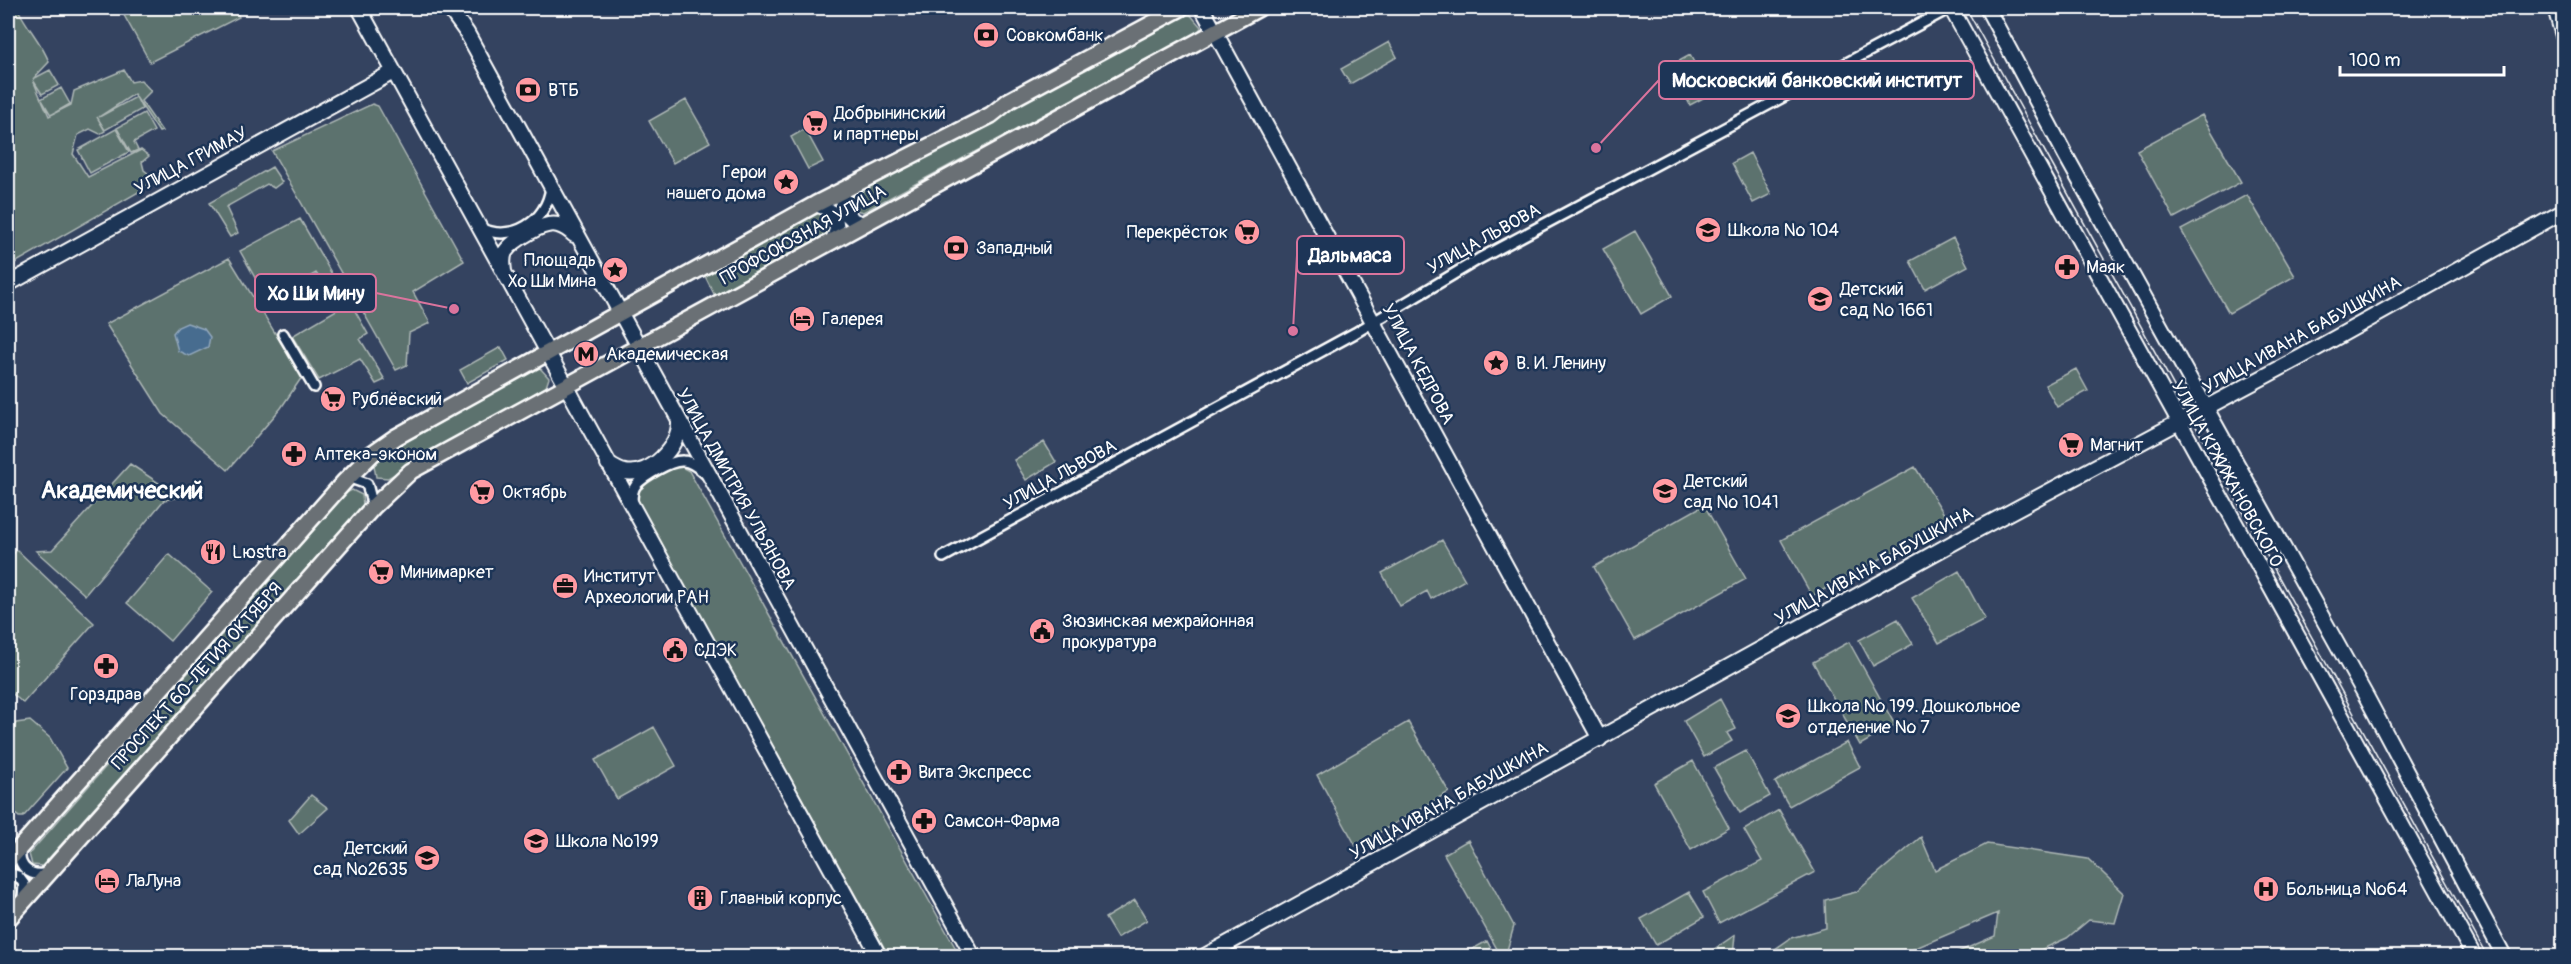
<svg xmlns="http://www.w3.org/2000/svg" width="2571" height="964" viewBox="0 0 2571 964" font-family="Pangolin,sans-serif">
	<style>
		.green { fill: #5c726e; stroke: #aeb8b6; stroke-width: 1.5 }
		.water { fill: #476c8f; stroke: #91a7bc; stroke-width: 1.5 }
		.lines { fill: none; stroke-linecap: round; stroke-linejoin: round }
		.street-casing { stroke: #fff; stroke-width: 14 }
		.secondary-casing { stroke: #fff; stroke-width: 18 }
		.primary-casing { stroke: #fff; stroke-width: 20 }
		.street { stroke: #1d3557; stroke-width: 9 }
		.secondary { stroke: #1d3557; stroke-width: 14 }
		.primary { stroke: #6a7074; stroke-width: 15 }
		.tram { stroke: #fff; stroke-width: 1.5 }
		.labels { text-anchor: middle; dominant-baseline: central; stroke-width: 5; stroke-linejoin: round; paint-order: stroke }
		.poi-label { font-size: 18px; fill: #fff; stroke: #1d3557; text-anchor: start }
		.street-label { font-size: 18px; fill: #fff; stroke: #1d3557 }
		.district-label { font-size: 24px; font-weight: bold; fill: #fff; stroke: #1d3557 }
		.leader { fill: none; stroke: #da749d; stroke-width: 2 }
		.callout-dot { fill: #da749d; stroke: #1d3557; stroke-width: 2 }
		.callout { fill: #1d3557; stroke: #da749d; stroke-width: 2 }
		.callout-label { font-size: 20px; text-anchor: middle; font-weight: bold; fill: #fff }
	</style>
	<rect width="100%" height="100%" fill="#344360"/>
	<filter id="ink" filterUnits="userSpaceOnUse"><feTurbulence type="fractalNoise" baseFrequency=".0167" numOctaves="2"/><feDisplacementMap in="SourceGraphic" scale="12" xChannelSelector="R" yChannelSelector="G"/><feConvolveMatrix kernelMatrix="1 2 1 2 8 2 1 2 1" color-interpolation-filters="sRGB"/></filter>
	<g filter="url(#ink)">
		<!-- green -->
		<path class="green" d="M8,8H22L19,11C28,29 42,43 49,62L33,79L50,70L59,85L42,94L33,80L41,99L61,88L70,104L51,115L42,100L49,116L71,105L74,91L124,70L131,82L141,80L151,91L141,101L162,131L159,132L134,94L99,117L136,97L142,109L105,130L97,117L105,131L100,134L90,129L78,135L73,154L88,177L141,150L149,156L142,162L144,170L154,178L149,186L8,267Z
			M120,8H234L239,17L150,62Z
			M1189,13L1201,27L1199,31L863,212L852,209L849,201L852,194Z
			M1389,42L1397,57L1350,84L1341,69Z
			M1690,55L1711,94L1690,105L1670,66Z
			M686,100L710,142L673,163L649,121Z
			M372,104L378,106L464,261L413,292L430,323L409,333L407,365L396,370L272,151Z
			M144,113L154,131L134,142L138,150L131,153L117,128Z
			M2202,115L2241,182L2174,218L2137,150Z
			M116,129L129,152L90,173L78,150Z
			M805,129L823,162L808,169L791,137Z
			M1750,153L1771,194L1753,203L1732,163Z
			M272,167L282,182L274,188L267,184L226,207L238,233L230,237L209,203Z
			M2247,195L2295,276L2229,313L2181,230Z
			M822,210L830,213L831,231L715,296L705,276Z
			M300,219L340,288L330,294L316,273L268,301L240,251Z
			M1635,231L1672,296L1641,314L1603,249Z
			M1953,238L1968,266L1925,289L1910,261Z
			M229,258L302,377L281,408L228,470L163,414L106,324Z
			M350,302L368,334L360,339L385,380L376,384L360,359L319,380L292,336Z
			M501,347L508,360L467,383L460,370Z
			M539,367L549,378L546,387L388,478L376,477L374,465L388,452Z
			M2076,369L2088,391L2057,407L2045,385Z
			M1044,442L1056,462L1026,480L1014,460Z
			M130,464L180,497L164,500L85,595L36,551L52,550Z
			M678,465L689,471L960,956H889L636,499L640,486Z
			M1915,467L1949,522L1812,596L1781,540Z
			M352,490L362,495L363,505L42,866L32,865L29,854L346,493Z
			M1704,505L1746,579L1635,640L1594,567Z
			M1442,540L1465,580L1431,599L1427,591L1400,606L1382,573Z
			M17,550L94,623L23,703L8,690V559Z
			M169,554L212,592L170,641L127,603Z
			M1959,571L1985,619L1939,643L1912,598Z
			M1898,619L1913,644L1873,666L1859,640Z
			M1849,642L1895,725L1860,745L1813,662Z
			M1720,699L1736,729L1727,733L1732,741L1704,757L1684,721Z
			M30,721L50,738L67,768L23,817H19L8,808V759L10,756L8,735L16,723Z
			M1408,722L1449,792L1356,846L1317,775Z
			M654,727L676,766L617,799L595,760Z
			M1847,742L1860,767L1789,806L1775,782Z
			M1746,751L1770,796L1740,813L1714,768Z
			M1693,761L1729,828L1691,850L1654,783Z
			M311,795L328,808L299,834L289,820Z
			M1779,810L1815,872L1719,923L1703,892L1762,861L1744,830Z
			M1921,837L1935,870L1987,844L2088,859L2124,893L2115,923L2089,920L2067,938L2027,956H1949L1995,936L1998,913L1897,956H1765L1791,938L1826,928L1825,900L1856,892Z
			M1468,840L1514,926L1506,954L1501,956L1444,854Z
			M8,880L15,885L17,892L8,905Z
			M1689,892L1704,917L1656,945L1641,919Z
			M1135,900L1147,920L1117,938L1105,918Z
			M1735,935L1733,956H1708L1707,954Z
			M1487,941L1495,956H1460Z"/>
		<!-- water -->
		<path class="water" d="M187,323L204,329L210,337L208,347L189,356L178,351L173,333L178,327Z"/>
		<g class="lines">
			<!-- street casing -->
			<g class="street-casing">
				<path id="street" d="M480,228C512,243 547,222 551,187
					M283,334L314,387
					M347,480L353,479L367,484L373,507
					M632,502C632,496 632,490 636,485C644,476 671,460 683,461C692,461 700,469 707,475
					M943,557L1355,333L1479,259L1950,8
					M21,848C16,866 30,878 47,873
					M8,873L18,876L24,884L23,899"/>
			</g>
			<!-- secondary casing -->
			<g class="secondary-casing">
				<path id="secondary" d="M359,8L879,956
					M449,8L467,33L973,956
					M1202,8L1600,739
					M1951,8L2474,956
					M1987,8L2066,156L2367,698L2504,956
					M2555,8L2564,39
					M842,191L843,210L854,221L863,224
					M816,204L826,208L835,216L837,230L833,240
					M504,271C503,264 502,259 505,252C513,240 544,221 558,225C565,227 570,231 574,235
					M8,284L393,72
					M608,464C613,467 619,471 625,472C650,477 680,446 679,422
					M1205,956L1969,534L2301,357L2564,211"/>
			</g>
			<!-- primary casing -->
			<g class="primary-casing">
				<path id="primary" d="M8,861L345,481L373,453L396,437L816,204L991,115L1010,100L1181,8
					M8,919L373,507L411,471L1259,8"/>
			</g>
			<!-- street -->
			<use href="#street" class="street"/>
			<!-- secondary -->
			<use href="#secondary" class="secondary"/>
			<!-- primary -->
			<use href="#primary" class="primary"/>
			<!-- tram -->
			<path class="tram" d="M1966,8L2487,956"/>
		</g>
	</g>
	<!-- icons -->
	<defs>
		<g id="bank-disc" transform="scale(1.35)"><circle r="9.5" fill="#ff9aa2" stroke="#1d3557"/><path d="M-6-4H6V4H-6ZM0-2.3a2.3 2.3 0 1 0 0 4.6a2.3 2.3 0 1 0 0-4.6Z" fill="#111"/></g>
		<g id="supermarket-disc" transform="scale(1.35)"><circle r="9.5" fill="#ff9aa2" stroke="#1d3557"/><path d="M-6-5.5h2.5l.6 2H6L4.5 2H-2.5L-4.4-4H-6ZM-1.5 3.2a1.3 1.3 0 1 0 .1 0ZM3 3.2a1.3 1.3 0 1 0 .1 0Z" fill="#111"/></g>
		<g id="sight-disc" transform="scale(1.35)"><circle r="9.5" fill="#ff9aa2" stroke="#1d3557"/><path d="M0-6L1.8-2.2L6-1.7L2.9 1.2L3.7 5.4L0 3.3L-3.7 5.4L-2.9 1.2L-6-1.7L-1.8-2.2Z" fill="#111"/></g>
		<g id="school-disc" transform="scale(1.35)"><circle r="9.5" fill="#ff9aa2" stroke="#1d3557"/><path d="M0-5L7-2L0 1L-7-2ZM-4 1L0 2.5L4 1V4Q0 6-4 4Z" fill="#111"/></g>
		<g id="pharmacy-disc" transform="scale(1.35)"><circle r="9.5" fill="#ff9aa2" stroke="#1d3557"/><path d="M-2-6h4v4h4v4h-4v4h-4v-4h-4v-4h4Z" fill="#111"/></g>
		<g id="hotel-disc" transform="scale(1.35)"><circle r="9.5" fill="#ff9aa2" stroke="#1d3557"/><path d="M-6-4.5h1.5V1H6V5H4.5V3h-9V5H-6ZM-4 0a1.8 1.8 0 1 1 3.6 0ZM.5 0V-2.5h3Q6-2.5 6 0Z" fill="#111"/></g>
		<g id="metro-disc" transform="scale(1.35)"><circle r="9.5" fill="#ff9aa2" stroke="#1d3557"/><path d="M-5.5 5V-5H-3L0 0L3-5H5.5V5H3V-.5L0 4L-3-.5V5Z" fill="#111"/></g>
		<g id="restaurant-disc" transform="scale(1.35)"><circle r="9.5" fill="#ff9aa2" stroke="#1d3557"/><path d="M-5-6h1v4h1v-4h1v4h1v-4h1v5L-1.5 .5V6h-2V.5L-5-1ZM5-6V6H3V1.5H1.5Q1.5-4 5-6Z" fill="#111"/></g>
		<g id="office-disc" transform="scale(1.35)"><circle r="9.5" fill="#ff9aa2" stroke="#1d3557"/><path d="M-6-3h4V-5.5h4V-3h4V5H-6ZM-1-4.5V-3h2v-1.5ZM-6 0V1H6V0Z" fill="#111"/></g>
		<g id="civic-disc" transform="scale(1.35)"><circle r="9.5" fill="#ff9aa2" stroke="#1d3557"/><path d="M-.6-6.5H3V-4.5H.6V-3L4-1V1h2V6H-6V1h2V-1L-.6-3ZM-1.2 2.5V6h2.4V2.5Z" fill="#111"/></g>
		<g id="hospital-disc" transform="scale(1.35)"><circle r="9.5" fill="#ff9aa2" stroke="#1d3557"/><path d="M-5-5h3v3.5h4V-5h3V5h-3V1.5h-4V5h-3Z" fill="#111"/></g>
		<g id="building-disc" transform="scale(1.35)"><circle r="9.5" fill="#ff9aa2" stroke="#1d3557"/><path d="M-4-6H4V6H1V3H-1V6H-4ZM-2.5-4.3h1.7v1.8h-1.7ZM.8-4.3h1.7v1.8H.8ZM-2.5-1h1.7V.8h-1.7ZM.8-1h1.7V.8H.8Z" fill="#111"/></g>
	</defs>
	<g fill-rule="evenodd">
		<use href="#bank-disc" x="986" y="35"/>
		<use href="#bank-disc" x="528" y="90"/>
		<use href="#supermarket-disc" x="815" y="123"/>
		<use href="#sight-disc" x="786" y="182"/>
		<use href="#school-disc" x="1708" y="230"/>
		<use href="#supermarket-disc" x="1247" y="232"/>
		<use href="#bank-disc" x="956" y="248"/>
		<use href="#pharmacy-disc" x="2067" y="267"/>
		<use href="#sight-disc" x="615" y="270"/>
		<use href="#school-disc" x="1820" y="299"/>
		<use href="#hotel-disc" x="802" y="319"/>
		<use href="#metro-disc" x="586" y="354"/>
		<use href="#sight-disc" x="1496" y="363"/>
		<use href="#supermarket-disc" x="333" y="399"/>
		<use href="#supermarket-disc" x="2071" y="445"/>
		<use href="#pharmacy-disc" x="294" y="454"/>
		<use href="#school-disc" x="1665" y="491"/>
		<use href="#supermarket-disc" x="482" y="492"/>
		<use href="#restaurant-disc" x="213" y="552"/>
		<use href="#supermarket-disc" x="381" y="572"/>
		<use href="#office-disc" x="565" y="586"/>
		<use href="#civic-disc" x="1042" y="631"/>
		<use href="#civic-disc" x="675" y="650"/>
		<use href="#pharmacy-disc" x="106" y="666"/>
		<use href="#school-disc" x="1788" y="716"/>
		<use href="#pharmacy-disc" x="899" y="772"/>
		<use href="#pharmacy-disc" x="924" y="821"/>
		<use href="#school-disc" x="536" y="841"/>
		<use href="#school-disc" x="427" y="858"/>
		<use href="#hotel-disc" x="107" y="881"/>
		<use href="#hospital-disc" x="2266" y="889"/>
		<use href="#building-disc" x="700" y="898"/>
	</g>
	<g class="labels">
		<!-- poi labels -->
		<g class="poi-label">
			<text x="1006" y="35">Совкомбанк</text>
			<text x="548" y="90">ВТБ</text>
			<text x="834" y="113">Добрынинский<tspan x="834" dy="21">и партнеры</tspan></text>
			<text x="766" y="172" text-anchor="end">Герои<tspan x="766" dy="21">нашего дома</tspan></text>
			<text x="1728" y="230">Школа № 104</text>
			<text x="1228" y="232" text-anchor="end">Перекрёсток</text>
			<text x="976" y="248">Западный</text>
			<text x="596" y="260" text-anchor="end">Площадь<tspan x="596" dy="21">Хо Ши Мина</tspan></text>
			<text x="2086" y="267">Маяк</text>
			<text x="1840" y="289">Детский<tspan x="1840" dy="21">сад № 1661</tspan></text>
			<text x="822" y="319">Галерея</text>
			<text x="606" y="354">Академическая</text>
			<text x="1516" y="363">В. И. Ленину</text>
			<text x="352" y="399">Рублёвский</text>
			<text x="2090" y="445">Магнит</text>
			<text x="314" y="454">Аптека-эконом</text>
			<text x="1684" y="481">Детский<tspan x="1684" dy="21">сад № 1041</tspan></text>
			<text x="502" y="492">Октябрь</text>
			<text x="232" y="552">Lюstra</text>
			<text x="400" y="572">Минимаркет</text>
			<text x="584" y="576">Институт<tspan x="584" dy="21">Археологии РАН</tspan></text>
			<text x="1062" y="621">Зюзинская межрайонная<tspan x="1062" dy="21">прокуратура</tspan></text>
			<text x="694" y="650">СДЭК</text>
			<text x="106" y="694" text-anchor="middle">Горздрав</text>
			<text x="1808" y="706">Школа № 199. Дошкольное<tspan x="1808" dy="21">отделение № 7</tspan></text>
			<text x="918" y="772">Вита Экспресс</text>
			<text x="944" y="821">Самсон-Фарма</text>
			<text x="556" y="841">Школа №199</text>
			<text x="408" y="848" text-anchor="end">Детский<tspan x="408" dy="21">сад №2635</tspan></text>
			<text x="126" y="881">ЛаЛуна</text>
			<text x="2286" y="889">Больница №64</text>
			<text x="720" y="898">Главный корпус</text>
		</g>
		<!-- street labels -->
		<g class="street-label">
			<text transform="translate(191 161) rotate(-28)">УЛИЦА ГРИМАУ</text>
			<text transform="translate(803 235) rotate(-29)">ПРОФСОЮЗНАЯ УЛИЦА</text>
			<text transform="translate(1484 239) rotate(-29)">УЛИЦА ЛЬВОВА</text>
			<text transform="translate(2302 335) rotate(-29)">УЛИЦА ИВАНА БАБУШКИНА</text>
			<text transform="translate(1418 364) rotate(62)">УЛИЦА КЕДРОВА</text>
			<text transform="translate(2227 474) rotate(61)">УЛИЦА КРЖИЖАНОВСКОГО</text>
			<text transform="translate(1060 475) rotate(-29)">УЛИЦА ЛЬВОВА</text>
			<text transform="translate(736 489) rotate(61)">УЛИЦА ДМИТРИЯ УЛЬЯНОВА</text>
			<text transform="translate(1874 566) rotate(-29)">УЛИЦА ИВАНА БАБУШКИНА</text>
			<text transform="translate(197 676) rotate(-48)">ПРОСПЕКТ 60-ЛЕТИЯ ОКТЯБРЯ</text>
			<text transform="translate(1449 801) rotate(-29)">УЛИЦА ИВАНА БАБУШКИНА</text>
		</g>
		<!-- district labels -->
		<g class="district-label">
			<text x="122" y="490">Академический</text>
		</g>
	</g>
	<!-- callouts -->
	<path class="leader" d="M1596 148L1659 80M1293 331L1297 255M454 309L376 293"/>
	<g class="callout-dot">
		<circle cx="1596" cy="148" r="6"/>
		<circle cx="1293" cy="331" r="6"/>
		<circle cx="454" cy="309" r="6"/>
	</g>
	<g class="callout">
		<rect x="1659" y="61" width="315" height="38" rx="6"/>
		<rect x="1297" y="236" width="107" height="38" rx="6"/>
		<rect x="255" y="274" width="121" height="38" rx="6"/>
	</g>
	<g class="callout-label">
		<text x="1817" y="87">Московский банковский институт</text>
		<text x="1350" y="262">Дальмаса</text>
		<text x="316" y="300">Хо Ши Мину</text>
	</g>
	<!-- margin -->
	<rect width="2571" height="964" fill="none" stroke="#1d3557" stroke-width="30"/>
	<rect x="15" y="15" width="2541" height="934" fill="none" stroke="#fff" stroke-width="2" filter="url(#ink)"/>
	<!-- scale -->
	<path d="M2340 66v9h164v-9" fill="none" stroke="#ffffff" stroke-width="3"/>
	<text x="2349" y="66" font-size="18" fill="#ffffff" stroke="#1d3557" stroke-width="4.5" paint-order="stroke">100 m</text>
</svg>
